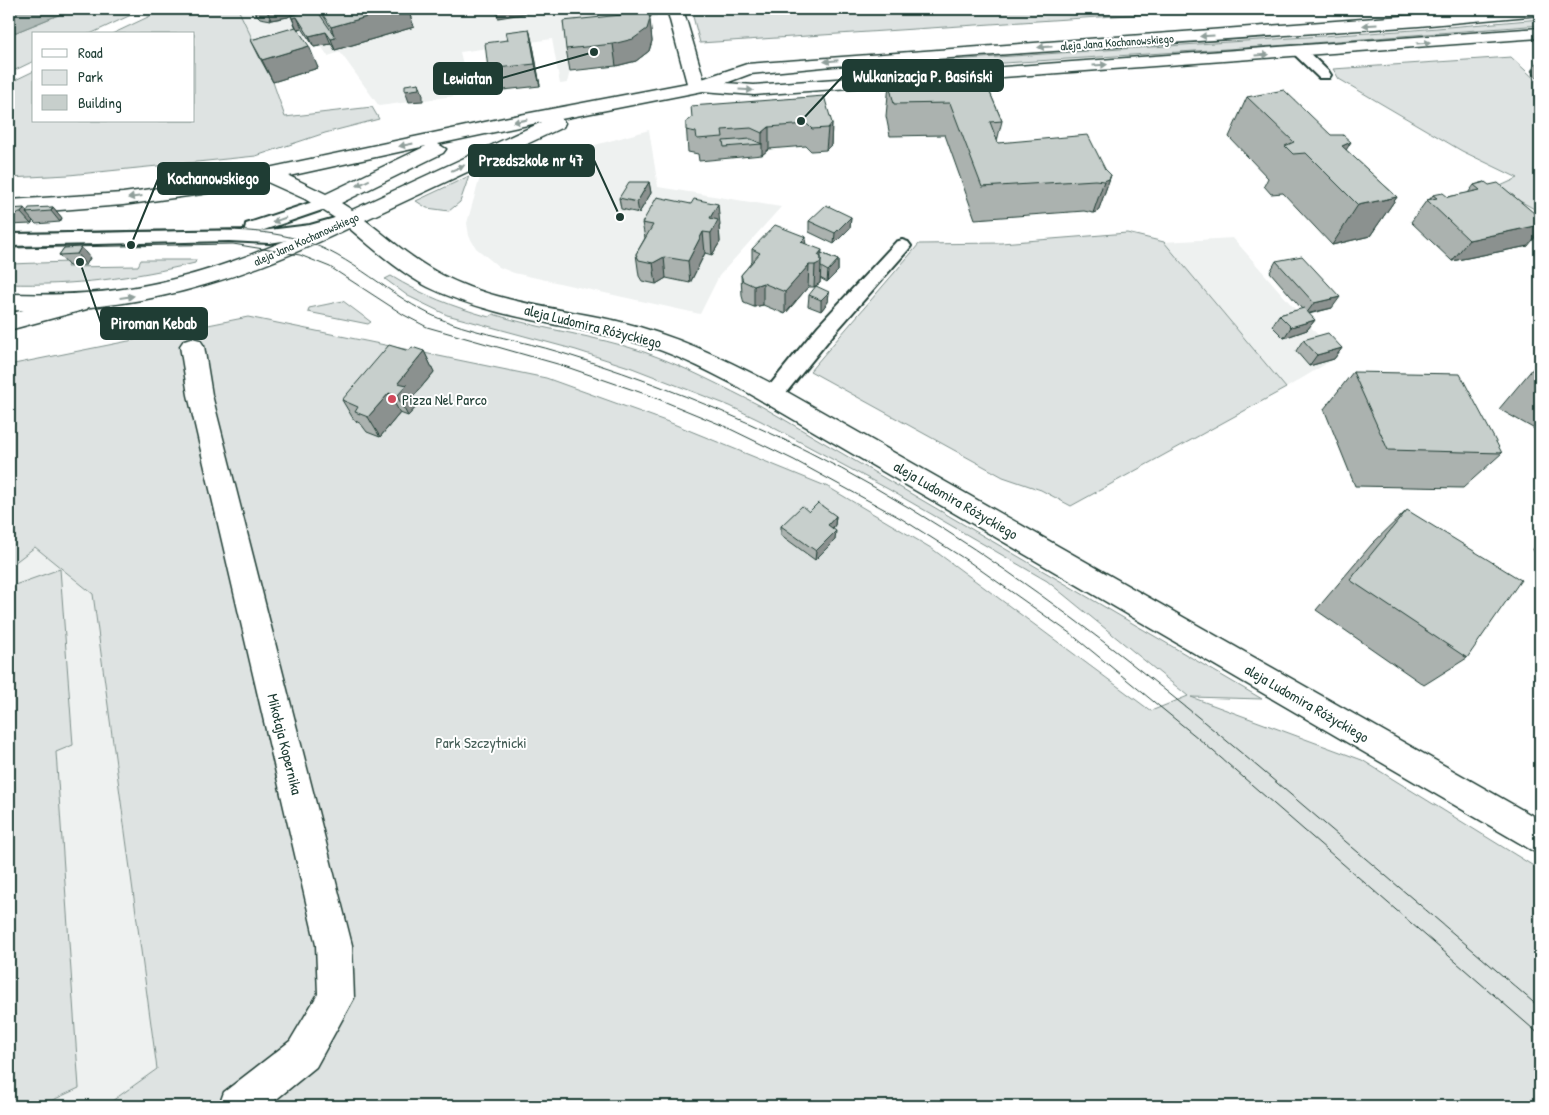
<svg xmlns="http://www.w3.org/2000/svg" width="1549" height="1115" viewBox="0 0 1549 1115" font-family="'Patrick Hand',sans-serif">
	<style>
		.built { fill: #eef1f0 }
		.green { fill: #dee3e2; stroke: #7e908b }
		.water { fill: #afbab7; stroke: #758883 }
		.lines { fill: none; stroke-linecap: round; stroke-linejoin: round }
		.lane-casing { stroke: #1f3d34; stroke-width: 4 }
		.street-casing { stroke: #1f3d34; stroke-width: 3 }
		.secondary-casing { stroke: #1f3d34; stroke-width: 3 }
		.lane { fill: #fff; fill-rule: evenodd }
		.street { fill: #fff; fill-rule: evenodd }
		.secondary { fill: #fff; fill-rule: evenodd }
		.tram { stroke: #1f3d34; stroke-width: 1 }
		.wall { fill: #abb2af; stroke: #1f3d34 }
		.shaded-wall { fill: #8b918f; stroke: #1f3d34 }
		.building { fill: #c7cfcc; stroke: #1f3d34 }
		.oneway { fill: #8f9e9a }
		.poi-dot { fill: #d1495b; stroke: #fff; stroke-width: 2 }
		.labels { text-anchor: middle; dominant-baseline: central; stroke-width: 4; stroke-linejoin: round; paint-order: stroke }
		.far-street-label { font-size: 12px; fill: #1f3d34; stroke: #fff }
		.street-label { font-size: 15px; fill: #1f3d34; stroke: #fff }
		.poi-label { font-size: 15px; fill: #1f3d34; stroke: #fff; text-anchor: start }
		.park-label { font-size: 15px; fill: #455e57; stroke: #fff }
		.leader { fill: none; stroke: #1f3d34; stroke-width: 2 }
		.callout-dot { fill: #1f3d34; stroke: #fff; stroke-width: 2 }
		.callout { fill: #1f3d34; stroke: #1f3d34; stroke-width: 2 }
		.callout-label { font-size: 16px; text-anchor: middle; font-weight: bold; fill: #fff }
	</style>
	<rect width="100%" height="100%" fill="#fff"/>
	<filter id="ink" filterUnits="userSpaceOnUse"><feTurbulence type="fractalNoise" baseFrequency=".02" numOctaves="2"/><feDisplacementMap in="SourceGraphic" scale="10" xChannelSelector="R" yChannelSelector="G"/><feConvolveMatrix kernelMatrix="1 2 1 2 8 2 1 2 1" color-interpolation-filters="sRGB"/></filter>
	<g filter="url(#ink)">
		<!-- built -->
		<path class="built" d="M238,9H654L657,17L647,18L652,41L649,51L636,61L570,71L567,83L560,84L552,39L460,52L470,94L379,106L340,52L328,56L321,46L314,47L309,38L257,53Z
			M649,130L658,187L781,207L719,276L700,314L514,273L499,267L476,248L469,236L467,223L480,177Z
			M1233,238L1337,357L1286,388L1164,242Z
			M9,525L93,594L157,1069L105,1106H9Z"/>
		<!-- green -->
		<path class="green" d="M73,9H144L90,34H34V61L9,73V35Z
			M165,9H238L273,82L285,117L372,107L379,119L325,133L256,156L69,175L9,178V83L34,71V121H194V34H112Z
			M691,9H1221L700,43Z
			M1540,19V25L1274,46L925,68L921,62L1414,30Z
			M1511,57L1540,84V212L1496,188L1518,178L1462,151L1339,79L1333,69Z
			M469,176L460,202L449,211L427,208L416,201Z
			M1127,233L1164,242L1286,388L1071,506L1041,490L1003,477L810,371L919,244L1001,243Z
			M141,260H196L195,263C134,278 72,286 9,284V264L69,262L67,267L138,266Z
			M391,276C422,295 454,307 489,317L493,314C542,330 594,335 644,352C684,366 723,387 761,406L1262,699L1191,697L1362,760L1540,870V1106H105L157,1069L93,594L35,547L9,567V365L248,317L546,378L671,423L828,487L931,548L1151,711L1188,696L1047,581L888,489L761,421L730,406L632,368L576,350L447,315L408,296L385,279Z
			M343,301L371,322L368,324L308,312L309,308Z
			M60,569L73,745L56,752L79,1088L40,1106H9V587Z"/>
		<!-- water -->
		<path class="water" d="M9,9H73L9,35Z"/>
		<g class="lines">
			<!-- lane casing -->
			<g class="lane-casing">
				<path id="lane" d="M1300,48L1305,49L1329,72L1331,75L1329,78H1319L1295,55L1293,52Z
					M325,198L331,199L333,203L331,207L261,231L310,225L335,218L341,220L344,224L341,228L310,237L269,243L229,241L9,246V234L245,230L246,224Z
					M902,240L908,242L911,246L908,250L832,336L780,400L773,402L766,400L763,395L766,390L818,326L896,242Z"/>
			</g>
			<!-- street casing -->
			<g class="street-casing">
				<path id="street" d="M667,9H683L706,87L703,91H691L688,87Z
					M79,295L87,297L90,303L87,309L9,330V314Z
					M192,338L200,340L204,346L212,395L352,945L354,998L316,1067L268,1106H219L224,1092L290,1041L318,994L316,945L188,395L180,346L184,340Z"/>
			</g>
			<!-- secondary casing -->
			<g class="secondary-casing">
				<path id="secondary" d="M1498,9H1540V15L1419,26L833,66L750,74L726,83L754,85L1540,28V38L754,95L703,91L561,119L565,123L563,127L365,220C390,239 414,261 442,275C496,303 559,308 617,321C676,335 728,360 782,389L1540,820V855L733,384C702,368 671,352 638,343C569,324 494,319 428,287C399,272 374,249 349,228C235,283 136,313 9,310V294C47,295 85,295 123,289C197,279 268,250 335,218L305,199L265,181L202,194L123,205L9,214V200L123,193L202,182L504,118L693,82L747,64ZM542,122L352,210L341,203L443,153L446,149L438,144ZM426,146L326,194L289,176Z"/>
			</g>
			<!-- lane -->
			<use href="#lane" class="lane"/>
			<!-- street -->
			<use href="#street" class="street"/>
			<!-- secondary -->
			<use href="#secondary" class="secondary"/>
			<!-- tram -->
			<path class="tram" d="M9,233C59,233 110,232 160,231C209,230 262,226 310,243C360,261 398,304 448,322C484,335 523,341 559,352C644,378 728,411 807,451C993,545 1153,677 1311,812C1387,877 1464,942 1540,1008
				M9,248L233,244L300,255L330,267L404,315L427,327L561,365L651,396L724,426L794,460L902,519L968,561L1071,634L1198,738L1540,1035"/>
		</g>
		<!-- wall -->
		<path class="wall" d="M253,9H300L288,17L271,20L260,18L256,14Z
			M311,9H408L414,27L335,50L331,44L314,47L302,28L298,29L318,68L273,82L262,62L251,40L296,28L291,16Z
			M615,9H650L651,17L649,18L652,41L649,51L636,61L616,66L570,71L566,49L617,15Z
			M529,29L534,51L540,86L494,91L488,69L508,40Z
			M1539,59H1540V77H1536L1531,71Z
			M985,81L1002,121L997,141L998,143L1105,169L1111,175L1098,211L1093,213L1084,211L975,219L945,135L890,136L886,116L889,84Z
			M1247,97L1346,150L1397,197L1370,236L1332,245L1283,193L1271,194L1264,186L1268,178L1229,137Z
			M686,122L832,123L831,145L826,150L811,151L806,146L769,149L762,155L699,161L698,154L688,152Z
			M649,182L651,193L639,213L621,209L619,198Z
			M1485,182L1528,246L1452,261L1411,222L1427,200L1430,199L1433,195L1448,197L1468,193L1474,185Z
			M53,207L62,218L60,222L36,224L33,221L31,224L9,225V209L27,211Z
			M851,217L850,228L834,244L809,232V221Z
			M642,223L720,225L719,227L720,242L712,255L705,253L690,283L666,278L656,284L642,281L639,276L636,254L645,238Z
			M806,237L805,244L821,253L838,260V271L827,282L820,278V283L814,287H808L785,314L763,305L754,307L744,303L742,296L741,275L752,262V249Z
			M64,248L90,258L86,265L69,266L59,255Z
			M1276,261L1332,308L1309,314L1315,320L1307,330L1284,338L1272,326L1279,315L1302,309L1270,272Z
			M829,292L828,302L821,311L808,306L809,295Z
			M1303,340L1342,348L1334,359L1309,366L1296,351Z
			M409,351H424L434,372L413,397L417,406L408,416L400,413L380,437L367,432L361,424L354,420L342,400Z
			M1540,360V432L1499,409Z
			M1353,372L1502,453L1463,488L1355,486L1324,409Z
			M1407,510L1467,658L1424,685L1316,610L1372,544Z
			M809,512L836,516L835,525L833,528L835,540L815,560L781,535V526Z
			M1540,544V564L1533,549Z"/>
		<!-- shaded-wall -->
		<path class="shaded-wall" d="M266,9H300L288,17L271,20Z
			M395,9H408L414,27L335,50L331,39L335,38L331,27Z
			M496,9H554L498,18Z
			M297,17L302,28L297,29L292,18Z
			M650,19L652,41L649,51L636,61L616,66L613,44Z
			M529,29L534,51L540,86L535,64Z
			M326,32L331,44L314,47L309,36Z
			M309,46L318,68L273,82L262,60Z
			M419,83L423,95V101L409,102L405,91Z
			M832,123L831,145L826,150L828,128Z
			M769,127V149L762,155V133Z
			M1351,142L1330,177L1342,146Z
			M1111,175L1100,206L1098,211L1093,213L1104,181Z
			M649,182L651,193L639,213L637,202Z
			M1397,197L1370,236L1332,245L1358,205Z
			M718,204L720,225L719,227L720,242L712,255L710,218Z
			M53,207L62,218L60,222L51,211Z
			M24,208L28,213H26L33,221L31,224L21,213Z
			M851,217L850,228L834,244L835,233Z
			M1540,225V231L1528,246L1452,261L1469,240Z
			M703,232L705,253L690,283L688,261Z
			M806,237L805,254L801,242Z
			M81,247L90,258L86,265L77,254Z
			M822,250L820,283L814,287L815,265L818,255Z
			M664,257L666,278L656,284L653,263Z
			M838,260V271L827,282L828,271Z
			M809,265L808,287L785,314V292Z
			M763,283V305L754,307V286Z
			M829,292L828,302L821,311V300Z
			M1340,297L1332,308L1306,314L1314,303Z
			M1315,320L1307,330L1284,338L1291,327Z
			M1342,348L1334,359L1309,366L1317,355Z
			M424,351L434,372L413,397L417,406L408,416L397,396L398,383Z
			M389,393L400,413L380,437L368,417Z
			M836,516L835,525L827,534L828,525Z
			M836,531L835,540L815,560L816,551Z"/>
		<!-- building -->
		<path class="building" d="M311,9H316L336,38L331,39L326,32L309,36L297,17L292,18L291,16Z
			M319,9H395L331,27Z
			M616,9H619L620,15H617Z
			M619,9H647L650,19L647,29L633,39L613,44L566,49L563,21L621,15Z
			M296,27L309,46L262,60L251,40Z
			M529,29L535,64L488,69L485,43L508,40L506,32Z
			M985,81L1002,121L990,122L998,143L1088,135L1105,169L1111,175L1109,179L1104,181L1095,180L982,187L950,103L894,104L889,84Z
			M419,83V89L405,91V85Z
			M1284,90L1331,135H1343L1351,142L1342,146L1397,197L1358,205L1306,153L1293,154L1285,146L1294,142L1247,97Z
			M824,96L832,123L828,128L812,129L807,124L769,127L762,133L751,128L722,130L723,137L697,139L696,132L686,130V122L692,118L691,106Z
			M751,139L762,144L724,147L723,141Z
			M629,182H649L637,202L619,198Z
			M1485,182L1489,185L1498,183L1540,218V225L1469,240L1427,200L1437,198L1433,195L1443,193L1448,197L1480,190L1474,185Z
			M657,197L691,204L694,199L718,204L710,218L718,220L711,233L703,232L688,261L664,257L653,263L639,260L636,254L653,225L642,223Z
			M826,205L851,217L835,233L809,221Z
			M53,207L51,211L26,213L29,208Z
			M24,208L21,213L9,214V209Z
			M775,225L806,237L801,242L822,250L818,255L821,257V262L815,265H809L785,292L763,283L754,286L743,281L741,275L760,253L752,249Z
			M81,247L77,254L59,255L64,248Z
			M821,253L838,260L828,271L821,267Z
			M1302,256L1340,297L1314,303L1276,261Z
			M816,286L829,292L821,300L809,295Z
			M1304,308L1315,320L1291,327L1279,315Z
			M1328,333L1342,348L1317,355L1303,340Z
			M389,345L409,351L412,347L424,351L398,383L407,385L397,396L389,393L368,417L355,412L358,407L342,400Z
			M1353,372L1460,374L1502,453L1388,450Z
			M818,503L836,516L828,525L836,531L816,551L781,526L802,506L809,512Z
			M1407,510L1521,580L1467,658L1350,580Z"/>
		<!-- one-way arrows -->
		<defs><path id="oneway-solid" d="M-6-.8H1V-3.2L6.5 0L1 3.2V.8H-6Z" transform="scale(1.25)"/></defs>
		<g class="oneway">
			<use href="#oneway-solid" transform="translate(1370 25) rotate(176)"/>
			<use href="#oneway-solid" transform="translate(1207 36) rotate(176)"/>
			<use href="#oneway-solid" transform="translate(1424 43) rotate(-4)"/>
			<use href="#oneway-solid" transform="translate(1045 47) rotate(176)"/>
			<use href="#oneway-solid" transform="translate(1262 55) rotate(-4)"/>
			<use href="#oneway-solid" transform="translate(831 61) rotate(175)"/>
			<use href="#oneway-solid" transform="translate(1100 65) rotate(-4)"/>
			<use href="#oneway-solid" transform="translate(746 90) rotate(4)"/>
			<use href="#oneway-solid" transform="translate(520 121) rotate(169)"/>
			<use href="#oneway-solid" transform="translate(406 145) rotate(169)"/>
			<use href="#oneway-solid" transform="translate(458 168) rotate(-23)"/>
			<use href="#oneway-solid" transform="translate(363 183) rotate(154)"/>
			<use href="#oneway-solid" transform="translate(135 197) rotate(172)"/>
			<use href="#oneway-solid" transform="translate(279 220) rotate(161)"/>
			<use href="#oneway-solid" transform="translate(127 297) rotate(-8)"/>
		</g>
	</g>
	<!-- markers -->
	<circle class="poi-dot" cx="392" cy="399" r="5"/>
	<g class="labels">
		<!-- far-street labels -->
		<g class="far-street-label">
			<text transform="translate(1117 42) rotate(-4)">aleja Jana Kochanowskiego</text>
			<text transform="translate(306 239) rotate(-24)">aleja Jana Kochanowskiego</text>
		</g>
		<!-- street labels -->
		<g class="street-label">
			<text transform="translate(593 326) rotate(14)">aleja Ludomira Różyckiego</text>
			<text transform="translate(956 500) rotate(30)">aleja Ludomira Różyckiego</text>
			<text transform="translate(1307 703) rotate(30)">aleja Ludomira Różyckiego</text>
			<text transform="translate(285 744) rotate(76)">Mikołaja Kopernika</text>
		</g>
		<!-- poi labels -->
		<g class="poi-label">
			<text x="402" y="399">Pizza Nel Parco</text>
		</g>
		<!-- park labels -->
		<g class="park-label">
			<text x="481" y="742">Park Szczytnicki</text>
		</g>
	</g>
	<!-- callouts -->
	<path class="leader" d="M801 121L843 76M594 52L502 78M620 217L594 160M131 245L158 179M80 262L101 323"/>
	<g class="callout-dot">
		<circle cx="801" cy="121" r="5"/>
		<circle cx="594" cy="52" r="5"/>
		<circle cx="620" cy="217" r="5"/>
		<circle cx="131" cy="245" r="5"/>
		<circle cx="80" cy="262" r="5"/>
	</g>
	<g class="callout">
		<rect x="843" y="60" width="160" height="31" rx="5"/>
		<rect x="434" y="63" width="68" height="31" rx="5"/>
		<rect x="469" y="145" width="125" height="31" rx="5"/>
		<rect x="158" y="163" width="111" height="31" rx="5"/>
		<rect x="101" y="308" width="106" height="31" rx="5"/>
	</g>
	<g class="callout-label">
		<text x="923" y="82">Wulkanizacja P. Basiński</text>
		<text x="468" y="84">Lewiatan</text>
		<text x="531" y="166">Przedszkole nr 47</text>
		<text x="213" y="184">Kochanowskiego</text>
		<text x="154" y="329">Piroman Kebab</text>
	</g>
	<!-- margin -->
	<rect width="1549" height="1115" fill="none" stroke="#fff" stroke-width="30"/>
	<rect x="15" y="15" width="1519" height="1085" fill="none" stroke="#1f3d34" stroke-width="2" filter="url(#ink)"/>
	<!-- legend -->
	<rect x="32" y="32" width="162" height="90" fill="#ffffff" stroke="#a5b1ae"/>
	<rect x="42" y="49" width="25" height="8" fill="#ffffff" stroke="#a5b1ae"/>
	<text x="78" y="58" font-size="15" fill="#1f3d34">Road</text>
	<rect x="42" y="70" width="25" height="15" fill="#dee3e2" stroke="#a5b1ae"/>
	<text x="78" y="82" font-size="15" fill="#1f3d34">Park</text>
	<rect x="42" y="95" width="25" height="15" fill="#c7cfcc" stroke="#a5b1ae"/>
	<text x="78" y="108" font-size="15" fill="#1f3d34">Building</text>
</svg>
